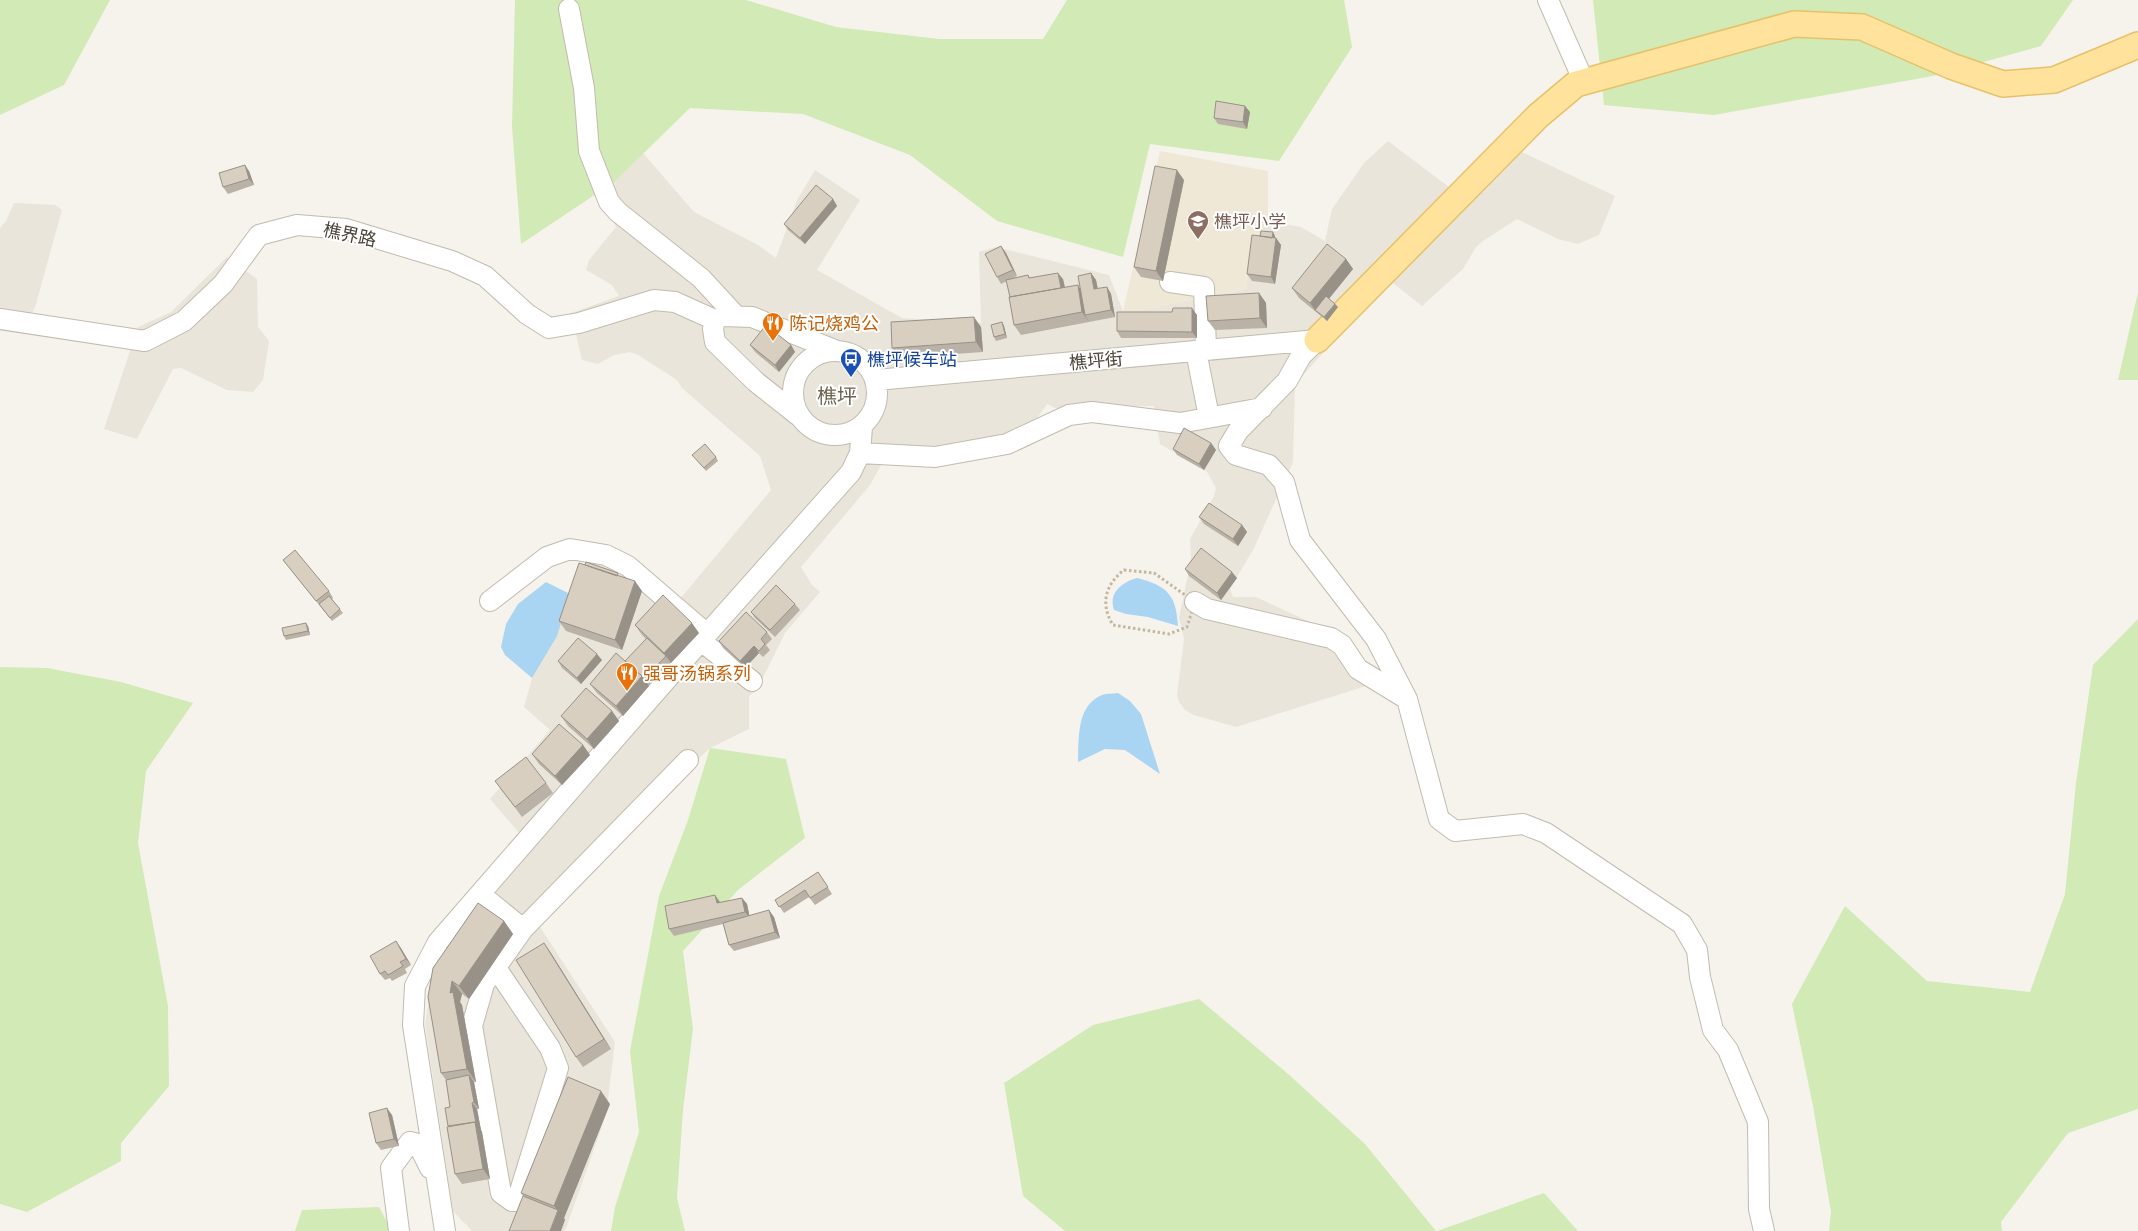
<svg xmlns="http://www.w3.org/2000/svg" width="2138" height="1231" viewBox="0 0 2138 1231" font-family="Lato,'Noto Sans SC',sans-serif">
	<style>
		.residential { fill: #eae5da }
		.education { fill: #efe8d6 }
		.green { fill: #d2eab5 }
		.water { fill: #a9d4f2 }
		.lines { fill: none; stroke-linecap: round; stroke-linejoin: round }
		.minor-casing { stroke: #c2bbae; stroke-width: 22 }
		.major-casing { stroke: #e6c16a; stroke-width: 28 }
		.path { stroke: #c4b79f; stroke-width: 3; stroke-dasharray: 2.5 2.5; stroke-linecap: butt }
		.minor { stroke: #fff; stroke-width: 20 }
		.major { stroke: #ffe39c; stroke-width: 25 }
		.wall { fill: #bab2a6 }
		.shaded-wall { fill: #979187 }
		.building { fill: #d8cfc1; stroke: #979187 }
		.labels { text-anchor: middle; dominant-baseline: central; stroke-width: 4; stroke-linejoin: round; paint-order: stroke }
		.education-label { font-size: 18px; fill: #785e54; stroke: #fff; text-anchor: start }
		.street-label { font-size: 18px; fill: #4b4439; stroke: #fff }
		.food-label { font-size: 18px; fill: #c56008; stroke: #fff; text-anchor: start }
		.transit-label { font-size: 18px; fill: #164399; stroke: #fff; text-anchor: start }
		.quarter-label { font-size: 20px; fill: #6e6250; stroke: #fff }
	</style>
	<rect width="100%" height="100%" fill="#f6f3ec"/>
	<!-- residential -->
	<path class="residential" d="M625,132L694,212L758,245L776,258L797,200L815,170L860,200L817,270L902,318L981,323L979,252L996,247L1109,275L1123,311H1135L1246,289L1251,251L1268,221L1301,227L1325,241L1332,209L1364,163L1388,141L1453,190L1503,143L1615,196L1599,235L1578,244L1558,239L1517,219L1483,241L1476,247L1463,269L1422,306L1389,280L1295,384L1293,462L1254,548L1230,589L1233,597H1256L1351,641L1379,682L1236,727L1194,715L1185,710L1179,702L1177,695L1184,639L1179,618L1191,561L1190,539L1214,496L1216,488L1207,472L1160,444L1154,406L1055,408L1047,404L1033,424L1026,440L889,451L870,485L801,567L812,585L820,592L785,633L757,690L749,696V729L710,748L542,908L540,927L615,1042L606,1115L565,1231H472L453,1211L425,1025L429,999L521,835L490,799L550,730L524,707L535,668L581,565L590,562L628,572L679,600L771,490L760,456L682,388L677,380L638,355L630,352L614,355L598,364L582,360L571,313L619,296L612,285L586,270L589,260L616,227L588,166Z
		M14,203L55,205L62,210L36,304L26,329L0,322V228L6,221Z
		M227,257L257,279L258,327L269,341L263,380L253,392L227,390L181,368L173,369L137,439L104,429L138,327L171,312Z"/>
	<!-- education -->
	<path class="education" d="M1160,151L1268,171V221L1251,251L1246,289L1135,311H1123Z"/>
	<!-- green -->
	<path class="green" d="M0,0H110L64,85L0,115Z
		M515,0H746L836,27L939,39H1043L1067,0H1344L1352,47L1279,161L1150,144L1123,257L997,221L910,155L803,114L690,108L614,182L521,244L512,126Z
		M1593,0H2073L2041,46L1933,76L1714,115L1604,105Z
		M2138,292V380H2118Z
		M2138,619V1109L2068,1133L2001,1222L2002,1231H1829L1831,1212L1813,1106L1792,1004L1845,906L1927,981L2030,992L2065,894L2076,783L2093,665Z
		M0,667L47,668L121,682L193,703L146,771L138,843L168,1006L169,1086L121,1143V1161L27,1212L0,1204Z
		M710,748L786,759L805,838L738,890L683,951L693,1029L683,1110L677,1198L685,1231H611L615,1207L639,1132L630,1051L659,896L688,820Z
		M1199,999L1287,1073L1365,1144L1436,1231H1065L1023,1196L1004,1083L1093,1025Z
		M1544,1193L1578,1231H1437Z
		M379,1207L392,1231H295L302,1210Z"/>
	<!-- water -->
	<path class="water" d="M1137,578C1168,586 1176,595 1178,626L1148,617L1126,614L1114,610C1108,592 1123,582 1137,578Z
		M546,582L570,594L557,636L532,678L505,655L501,647L506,624L518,604Z
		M1118,693L1130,701L1141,714L1160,774L1125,750L1105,749L1078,762C1079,738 1076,706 1102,695C1107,693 1114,694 1118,693Z"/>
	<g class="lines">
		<!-- minor casing -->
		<g class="minor-casing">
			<path id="minor" d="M1548,0L1584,82
				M569,9L584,88L589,151L609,202L618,212L701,278L736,316
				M1170,282L1204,287L1206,350
				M723,316L752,317L837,351
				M0,319L145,341L184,321L223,284L259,235L297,225L346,229L452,261L485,276L527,314L549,328L579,323L654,300L675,302L715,320
				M715,320L713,329L715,342L756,382L799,416
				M1317,340L1301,356L1287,381L1238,431L1229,446L1236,455L1269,465L1284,482L1300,540L1376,639L1407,699L1439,819L1455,831L1523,824L1546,833L1682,924L1697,950L1700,977L1713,1030L1728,1050L1758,1122L1759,1209L1764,1231
				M793 393a42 42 0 1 1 84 0a42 42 0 1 1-84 0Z
				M1196,351L1209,417
				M876,380L1317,340
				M860,453L935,457L1007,444L1069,415L1092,412L1180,423L1262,408
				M490,601L547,557L570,549L606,555L628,566L707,634
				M1195,602L1207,609L1331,638L1342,645L1358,669L1407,699
				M701,641L752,681
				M480,894L523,929
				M496,968L550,1048L558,1068L517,1201H512L501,1193L472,1026L484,984L523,929L688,760
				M399,1231L391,1168L410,1142L418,1144L430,1168
				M445,1231L413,1025L415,986L438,942L667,679L851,472L860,453L862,427"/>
		</g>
		<!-- major casing -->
		<g class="major-casing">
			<path id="major" d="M1317,340L1538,116L1576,84L1794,24L1862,27L1951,66L2003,84L2054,80L2138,45"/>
		</g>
		<!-- path -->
		<path class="path" d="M1124,570L1154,573L1195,602L1187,627L1169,634L1113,625C1100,604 1105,585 1124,570Z"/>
		<!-- minor -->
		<use href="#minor" class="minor"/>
		<!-- major -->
		<use href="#major" class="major"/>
	</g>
	<!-- wall -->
	<path class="wall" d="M1250,112L1247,129L1218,124L1214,118Z
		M249,171L254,185L228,194L223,187Z
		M1184,180L1163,281L1141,277L1134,267Z
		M833,199L837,206L805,244L788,230L784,224Z
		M1260,236H1275V238H1276L1281,245L1275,284L1252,281L1247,274Z
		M1001,246L1006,253L1017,276L1013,278L1028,275L1030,278L1063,279L1065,287L1080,288L1091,273L1096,280L1098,289L1107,287L1111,294L1115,317L1021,335L1014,325L1007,281L1001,284L997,277Z
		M1346,259L1353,269L1329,299L1338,307L1327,321L1299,298L1292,288Z
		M1259,293L1266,303L1267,328L1215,330L1208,321Z
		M1197,315V338H1121L1117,331Z
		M1002,322L1004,326L1007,338L996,341L994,337Z
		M981,327L983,352L899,358L892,348Z
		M750,345H791L795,352L779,372L755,352Z
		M1211,443L1216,450L1204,470L1177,455L1173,449Z
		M716,457L718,461L706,471L695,458Z
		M1199,517L1242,525L1247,532L1238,546L1204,524Z
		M283,560L329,591L333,598L332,599L343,613L332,621Z
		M1185,569L1237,578L1221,600L1189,576Z
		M621,577L642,591L622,650L566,631L559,621Z
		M795,604L800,610L775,637L755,618L751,612Z
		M635,625L699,633L649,686L623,716L597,693L590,684L626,662L646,639L642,635Z
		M308,626L310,635L286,640L284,636Z
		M767,632L772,639L766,645L770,650L763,657L759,653L745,668L723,648L719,641Z
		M602,660L581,684L562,668L558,661Z
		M612,711L619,721L594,749L568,726L561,716Z
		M583,745L590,755L562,785L539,764L532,754Z
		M495,781L546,783L553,793L522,817Z
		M818,872L832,894L815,905L809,897L784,913L775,900Z
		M742,898L747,904L749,915L774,917L780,938L734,951L729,945L723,924L674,936L669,929L720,902V903Z
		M504,921L513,934L469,999L462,994L460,1002L462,1005L476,1082H474L479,1109H477L481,1130L482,1132L490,1179L462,1184L455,1174L448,1126L450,1107L446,1080L441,1073L428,997Z
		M396,941L411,965L405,969L407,973L392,981L390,978L385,980L380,974Z
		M544,943L611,1049L583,1067L576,1057Z
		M610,1104L564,1218L565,1220L523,1196L521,1193Z
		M392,1115L399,1146L381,1150L376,1143Z"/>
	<!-- shaded-wall -->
	<path class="shaded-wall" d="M1245,106L1250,112L1247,129L1243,122Z
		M245,165L249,171L254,185L249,179Z
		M1177,170L1184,180L1163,281L1156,271Z
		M833,199L837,206L805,244L800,238Z
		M1273,232L1275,236L1274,244L1272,241Z
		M1276,238L1281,245L1275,284L1271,277Z
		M1001,246L1006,253L1017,276L1013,270Z
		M1346,259L1353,269L1318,312L1315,310L1310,303Z
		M1058,273L1063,279L1067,298L1062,291Z
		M1091,273L1096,280L1099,296L1094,289Z
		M1078,285L1084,295L1085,315L1089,322L1082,312Z
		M1107,287L1111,294L1115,317L1111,310Z
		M1259,293L1266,303L1267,328L1260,318Z
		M1335,304L1338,307L1327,321L1324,317Z
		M1192,308L1197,315V338L1192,332Z
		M974,317L981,327L983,352L976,342Z
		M1002,322L1004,326L1007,338L1005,334Z
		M791,345L795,352L779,372L775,365Z
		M1211,443L1216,450L1204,470L1199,464Z
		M1242,525L1247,532L1238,546L1233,539Z
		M1232,572L1237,578L1221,600L1217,593Z
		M635,581L642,591L622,650L615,640Z
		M306,623L308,626L310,635L308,631Z
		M692,623L699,633L671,663L664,653Z
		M754,646L759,653L745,668L740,661Z
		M597,654L602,660L581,684L577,678Z
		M642,676L649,686L623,716L616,706Z
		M612,711L619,721L594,749L587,739Z
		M583,745L590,755L562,785L555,776Z
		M715,895L720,902L722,910L717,903Z
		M742,898L747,904L750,918L745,912Z
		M769,910L774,917L780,938L775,932Z
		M504,921L513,934L469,999L459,986Z
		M396,941L401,948L411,965L406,959Z
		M544,943L551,953L611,1049L604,1039Z
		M452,981L462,994L460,1002L462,1005L476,1082L467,1069L450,993Z
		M469,1075L474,1082L479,1109L474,1102Z
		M601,1091L610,1104L564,1218L565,1220L561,1231H550L558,1211L554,1206Z
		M472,1103L477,1109L481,1130L482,1132L490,1179L483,1169Z
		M387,1108L392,1115L399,1146L394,1139Z"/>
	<!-- building -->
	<path class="building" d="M1216,101L1245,106L1243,122L1214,118Z
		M245,165L249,179L223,187L219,173Z
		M1155,166L1177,170L1156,271L1134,267Z
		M816,185L833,199L800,238L784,224Z
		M1261,231L1273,232L1272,238L1260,236Z
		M1252,235L1276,238L1271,277L1247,274Z
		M1327,244L1346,259L1310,303L1292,288Z
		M1001,246L1013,270L997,277L985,254Z
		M1058,273L1061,288L1010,297L1006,280L1028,275L1029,278Z
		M1091,273L1094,289L1107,287L1111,310L1085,315L1078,276Z
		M1078,285L1082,312L1014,325L1009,297Z
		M1259,293L1260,318L1208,321L1206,296Z
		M1326,296L1335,304L1324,317L1315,310Z
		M1173,308H1192V332L1117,331V312H1172Z
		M974,317L976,342L892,348L891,322Z
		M1002,322L1005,334L994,337L991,325Z
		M766,325L791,345L775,365L750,345Z
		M1184,428L1211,443L1199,464L1173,449Z
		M705,444L716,457L704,468L692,455Z
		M1209,503L1242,525L1233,539L1199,517Z
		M1201,548L1232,572L1217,593L1185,569Z
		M295,550L329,591L316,601L283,560Z
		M586,562L618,573L617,576L585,565Z
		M579,563L635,581L615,640L559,621Z
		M776,585L795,604L770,630L751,612Z
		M663,595L692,623L664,653L635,625Z
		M329,596L340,609L330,618L319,604Z
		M746,612L767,632L761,639L765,644L759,651L754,646L740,661L719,641Z
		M306,623L308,631L284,636L282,628Z
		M578,638L597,654L577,678L558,661Z
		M647,638L666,656L644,679L642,676L625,661Z
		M616,653L642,676L616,706L590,684Z
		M586,688L612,711L587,739L561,716Z
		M559,724L583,745L555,776L532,754Z
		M526,757L546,783L515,807L495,781Z
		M818,872L828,887L810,898L805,890L779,907L775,900Z
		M715,895L717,903L742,898L745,912L669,929L665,906Z
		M478,903L504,921L459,986L452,981L450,993L453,992L467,1069L441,1073L428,997L433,968Z
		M769,910L775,932L729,945L723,923Z
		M396,941L406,959L400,962L403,966L388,975L385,971L380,974L370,956Z
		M544,943L604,1039L576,1057L516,960Z
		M469,1075L474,1102L472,1103L476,1123L475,1122L448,1126L445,1108L450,1107L446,1080Z
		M568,1077L601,1091L554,1206L521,1193Z
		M387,1108L394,1139L376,1143L369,1113Z
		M475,1122L483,1169L455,1174L447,1127Z
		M523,1196L558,1210L550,1231H509Z"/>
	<!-- icons -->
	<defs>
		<g id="school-pin" transform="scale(1.125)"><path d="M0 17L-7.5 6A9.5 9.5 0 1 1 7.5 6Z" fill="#8d6e63" stroke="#fff"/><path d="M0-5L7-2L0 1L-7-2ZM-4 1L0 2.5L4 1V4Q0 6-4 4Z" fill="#fff"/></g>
		<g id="restaurant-pin" transform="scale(1.125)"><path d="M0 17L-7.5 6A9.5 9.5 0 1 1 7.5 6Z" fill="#e8710a" stroke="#fff"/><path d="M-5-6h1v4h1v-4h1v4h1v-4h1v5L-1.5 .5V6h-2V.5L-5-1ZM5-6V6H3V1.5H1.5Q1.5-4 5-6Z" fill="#fff"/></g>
		<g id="bus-pin" transform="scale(1.125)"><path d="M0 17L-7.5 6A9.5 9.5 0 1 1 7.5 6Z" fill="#1a4fb4" stroke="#fff"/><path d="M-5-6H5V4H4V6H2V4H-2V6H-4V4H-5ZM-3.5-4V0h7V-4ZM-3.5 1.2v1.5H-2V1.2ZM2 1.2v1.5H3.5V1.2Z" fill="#fff"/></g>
	</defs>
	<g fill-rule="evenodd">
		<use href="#school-pin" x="1198" y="221"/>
		<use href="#restaurant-pin" x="773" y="323"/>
		<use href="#bus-pin" x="851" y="359"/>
		<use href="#restaurant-pin" x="627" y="673"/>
	</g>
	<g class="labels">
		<!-- education labels -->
		<g class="education-label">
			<text x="1214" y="221">樵坪小学</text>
		</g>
		<!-- street labels -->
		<g class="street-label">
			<text transform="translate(350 234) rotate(12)">樵界路</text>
			<text transform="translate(1096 360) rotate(-5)">樵坪街</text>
		</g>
		<!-- food labels -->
		<g class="food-label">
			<text x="789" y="323">陈记烧鸡公</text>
			<text x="643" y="673">强哥汤锅系列</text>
		</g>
		<!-- transit labels -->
		<g class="transit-label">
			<text x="867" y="359">樵坪候车站</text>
		</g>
		<!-- quarter labels -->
		<g class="quarter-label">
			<text x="837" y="395">樵坪</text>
		</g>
	</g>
</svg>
